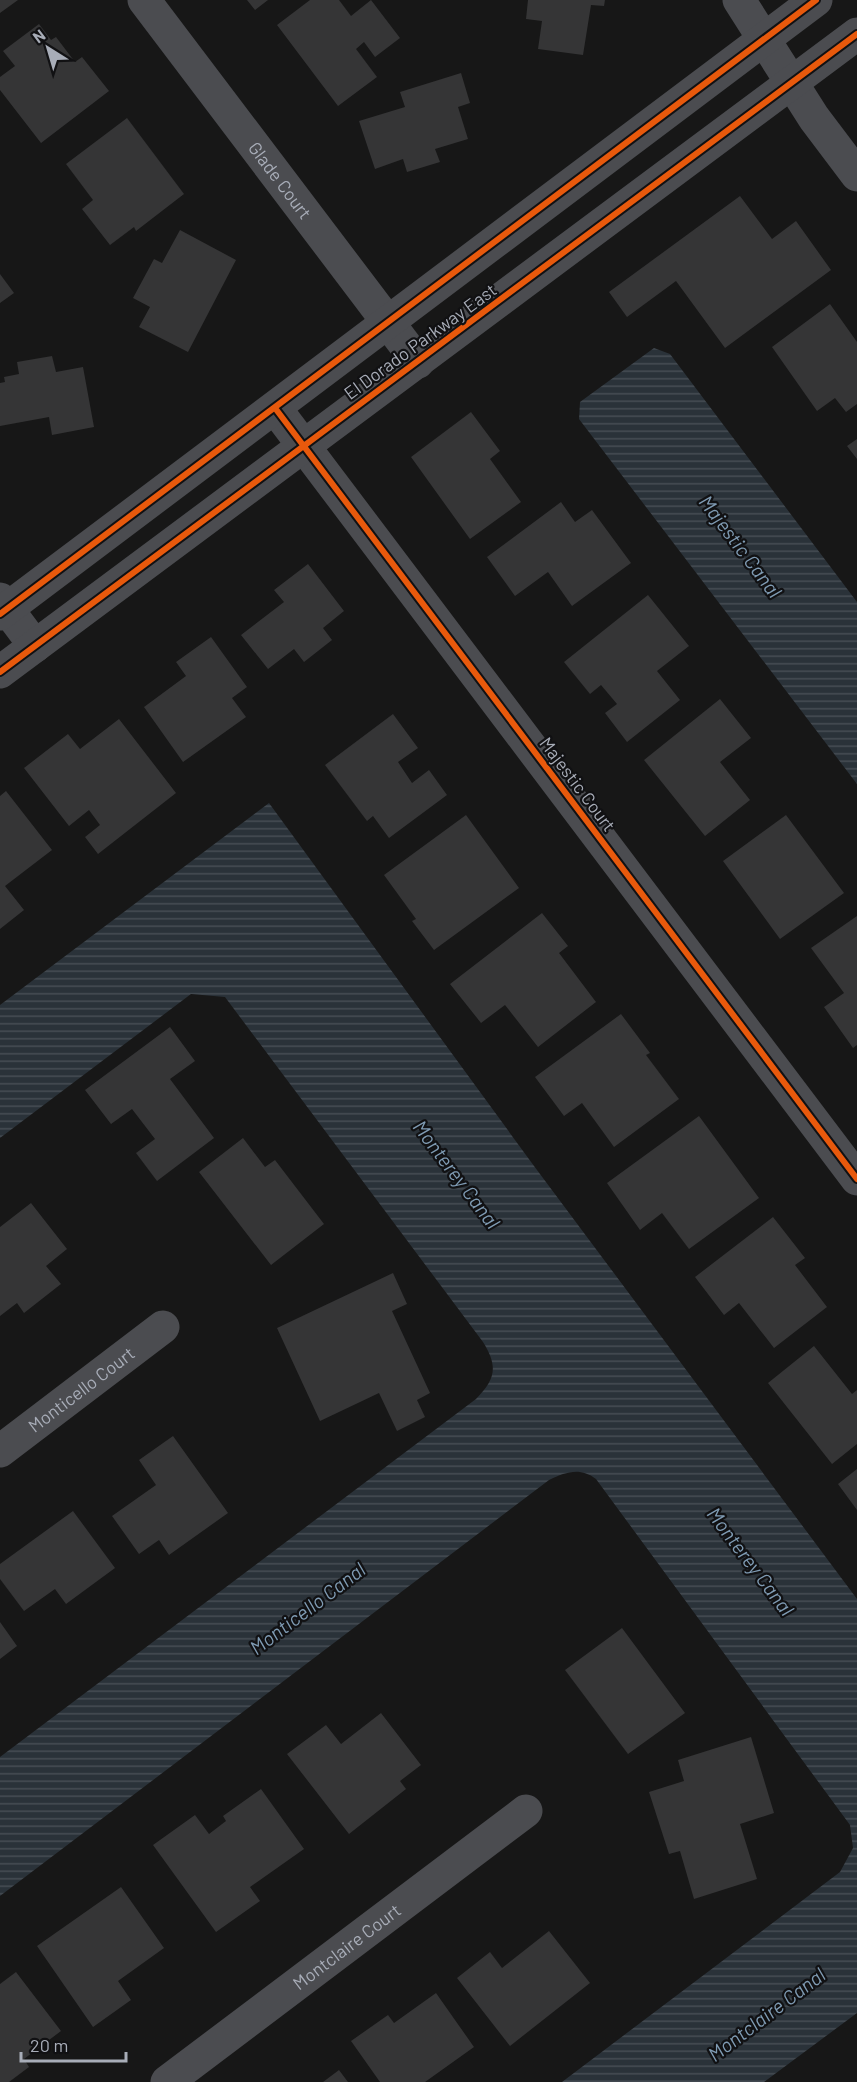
<svg xmlns="http://www.w3.org/2000/svg" width="857" height="2082" viewBox="0 0 857 2082" font-family="Barlow,sans-serif">
	<style>
		.water { fill: url(#water-rules) }
		.building { fill: #353536 }
		.lines { fill: none; stroke-linecap: round; stroke-linejoin: round }
		.minor { stroke: #4b4c50; stroke-width: 33 }
		.tertiary { stroke: #4b4c50; stroke-width: 33 }
		.cycleway-casing { stroke: #111113; stroke-width: 10 }
		.cycleway { stroke: #e8590c; stroke-width: 6 }
		.labels { text-anchor: middle; dominant-baseline: central; stroke-width: 4.5; stroke-linejoin: round; paint-order: stroke }
		.street-label { font-size: 18px; fill: #a8adb8; stroke: #111113 }
		.water-label { font-size: 20px; font-style: italic; fill: #7f9bb3; stroke: #111113 }
	</style>
	<defs>
		<pattern id="water-rules" width="6" height="5" patternUnits="userSpaceOnUse" patternTransform="scale(1.5)"><rect width="6" height="5" fill="#2a3239"/><path d="M0 2.5h6" fill="none" stroke="#464d54"/></pattern>
	</defs>
	<rect width="100%" height="100%" fill="#171717"/>
	<!-- water -->
	<path class="water" d="M654,348L670,354L857,602V784L579,419L580,402Z
		M269,803L534,1166L857,1599V2013L764,2082H562L840,1872L853,1848L850,1825L596,1479C580,1467 566,1472 549,1480L0,1896V1757L476,1399C496,1379 498,1366 483,1342L225,997L191,994L0,1138V1005Z"/>
	<!-- building -->
	<path class="building" d="M0,0H18L0,13Z
		M247,0H268L255,10Z
		M310,0H339L351,16L371,0L400,38L375,57L364,42L356,49L377,77L338,106L277,25Z
		M528,0H605L604,6L591,5L583,55L538,49L542,21L526,19Z
		M39,24L51,40L56,37L75,62L82,57L109,91L41,143L0,90V77L15,66L3,51Z
		M461,73L470,103L458,107L468,139L435,149L440,162L407,172L403,159L375,169L359,121L405,107L400,92Z
		M127,118L184,194L136,231L134,227L110,245L82,209L93,200L66,164Z
		M740,196L772,239L796,221L831,270L725,348L676,281L627,317L609,292Z
		M180,230L236,260L188,352L139,327L150,307L133,298L154,259L162,263Z
		M0,274L14,293L0,303Z
		M830,304L857,342V404L846,412L835,398L817,411L772,347Z
		M52,356L56,372L83,367L94,427L52,435L49,417L0,426V383L5,382L4,377L19,374L17,362Z
		M471,412L500,451L490,459L521,502L470,539L411,457Z
		M857,439V459L847,446Z
		M561,502L575,522L592,510L631,563L572,606L548,572L515,596L487,557Z
		M308,564L344,611L323,628L332,640L304,662L294,649L268,669L241,635L284,602L274,590Z
		M648,595L689,646L657,671L680,700L627,742L605,713L617,704L601,685L590,694L564,662Z
		M211,637L247,687L232,698L246,717L183,762L144,707L186,676L176,662Z
		M720,699L751,738L720,762L750,800L705,836L644,760Z
		M393,714L418,748L398,762L412,783L429,770L447,795L389,838L373,816L367,821L325,765Z
		M119,719L176,793L98,854L85,837L100,825L89,810L69,826L24,768L68,734L80,749Z
		M6,791L52,850L5,886L24,910L0,929V796Z
		M466,815L519,888L434,950L412,921L416,919L384,875Z
		M786,815L844,893L780,939L723,861Z
		M542,913L568,946L559,953L596,1002L538,1047L505,1005L481,1023L450,984Z
		M857,916V1045L853,1048L824,1007L844,993L811,948Z
		M621,1014L650,1053L646,1055L679,1099L614,1147L582,1103L564,1116L535,1077Z
		M170,1027L195,1061L170,1079L214,1138L157,1181L136,1153L155,1139L132,1109L111,1124L85,1090Z
		M699,1116L759,1198L689,1249L662,1213L640,1230L607,1183Z
		M243,1138L265,1167L275,1160L324,1224L271,1265L199,1172Z
		M31,1203L67,1249L46,1266L61,1284L24,1313L17,1303L0,1316V1227Z
		M773,1217L805,1258L795,1265L827,1307L774,1348L739,1303L724,1315L695,1277Z
		M393,1273L407,1304L392,1311L430,1393L417,1400L425,1417L397,1431L379,1393L320,1421L277,1328Z
		M814,1346L852,1394L857,1390V1444L832,1464L768,1383Z
		M173,1436L228,1513L169,1555L159,1540L139,1554L112,1516L156,1485L139,1460Z
		M857,1469V1510L838,1484Z
		M73,1511L115,1568L66,1604L55,1589L24,1611L0,1579V1564Z
		M0,1622L17,1646L0,1659Z
		M622,1628L685,1713L628,1754L565,1670Z
		M381,1713L421,1765L400,1781L406,1789L349,1834L287,1754L326,1725L341,1744Z
		M751,1737L774,1813L740,1824L757,1879L694,1899L680,1851L669,1854L649,1792L684,1781L678,1760Z
		M261,1789L304,1849L250,1887L260,1901L216,1932L153,1845L195,1815L209,1834L226,1821L223,1816Z
		M121,1887L164,1948L118,1981L131,2000L93,2027L37,1946Z
		M549,1931L590,1983L510,2046L457,1978L490,1952L502,1968Z
		M16,1972L61,2031L24,2059L29,2067L9,2082H0V1984Z
		M436,1993L474,2047L425,2082H380L351,2041L388,2015L394,2023Z
		M339,2070L348,2082H323Z"/>
	<g class="lines">
		<!-- minor -->
		<g class="minor">
			<path id="s1" d="M144,0L418,362"/>
			<path d="M739,0L814,118L857,175"/>
			<path d="M275,408L857,1179"/>
			<path d="M0,599L35,646"/>
			<path id="s2" d="M0,1451L163,1327"/>
			<path id="s3" d="M167,2082L526,1811"/>
		</g>
		<!-- tertiary -->
		<path class="tertiary" d="M0,614L816,0
			M0,672L857,34"/>
		<!-- cycleway casing -->
		<g class="cycleway-casing">
			<path id="cycleway" d="M275,408L857,1179
				M0,614L816,0
				M0,672L857,34"/>
		</g>
		<!-- cycleway -->
		<use href="#cycleway" class="cycleway"/>
	</g>
	<g class="labels">
		<!-- street labels -->
		<g class="street-label">
			<text stroke="none"><textPath href="#s1" startOffset="226">Glade Court</textPath></text>
			<text transform="translate(420 341) rotate(-36)">El Dorado Parkway East</text>
			<text transform="translate(578 784) rotate(53)">Majestic Court</text>
			<text stroke="none"><textPath href="#s2" startOffset="102">Monticello Court</textPath></text>
			<text stroke="none"><textPath href="#s3" startOffset="225">Montclaire Court</textPath></text>
		</g>
		<!-- water labels -->
		<g class="water-label">
			<text transform="translate(741 546) rotate(53)">Majestic Canal</text>
			<text transform="translate(457 1174) rotate(53)">Monterey Canal</text>
			<text transform="translate(751 1561) rotate(53)">Monterey Canal</text>
			<text transform="translate(307 1608) rotate(-37)">Monticello Canal</text>
			<text transform="translate(766 2014) rotate(-37)">Montclaire Canal</text>
		</g>
	</g>
	<!-- north arrow -->
	<g transform="translate(48 48) rotate(323)" stroke="#111113" stroke-width="4.5" paint-order="stroke">
	<path d="M0-4.5L10 22L0 15L-10 22Z" fill="#a8adb8"/>
	<text y="-9" font-size="16" font-weight="bold" text-anchor="middle" fill="#a8adb8">N</text>
	</g>
	<!-- scale -->
	<path d="M21 2052v9h105v-9" fill="none" stroke="#a8adb8" stroke-width="3"/>
	<text x="30" y="2052" font-size="18" fill="#a8adb8" stroke="#111113" stroke-width="4.5" paint-order="stroke">20 m</text>
</svg>
